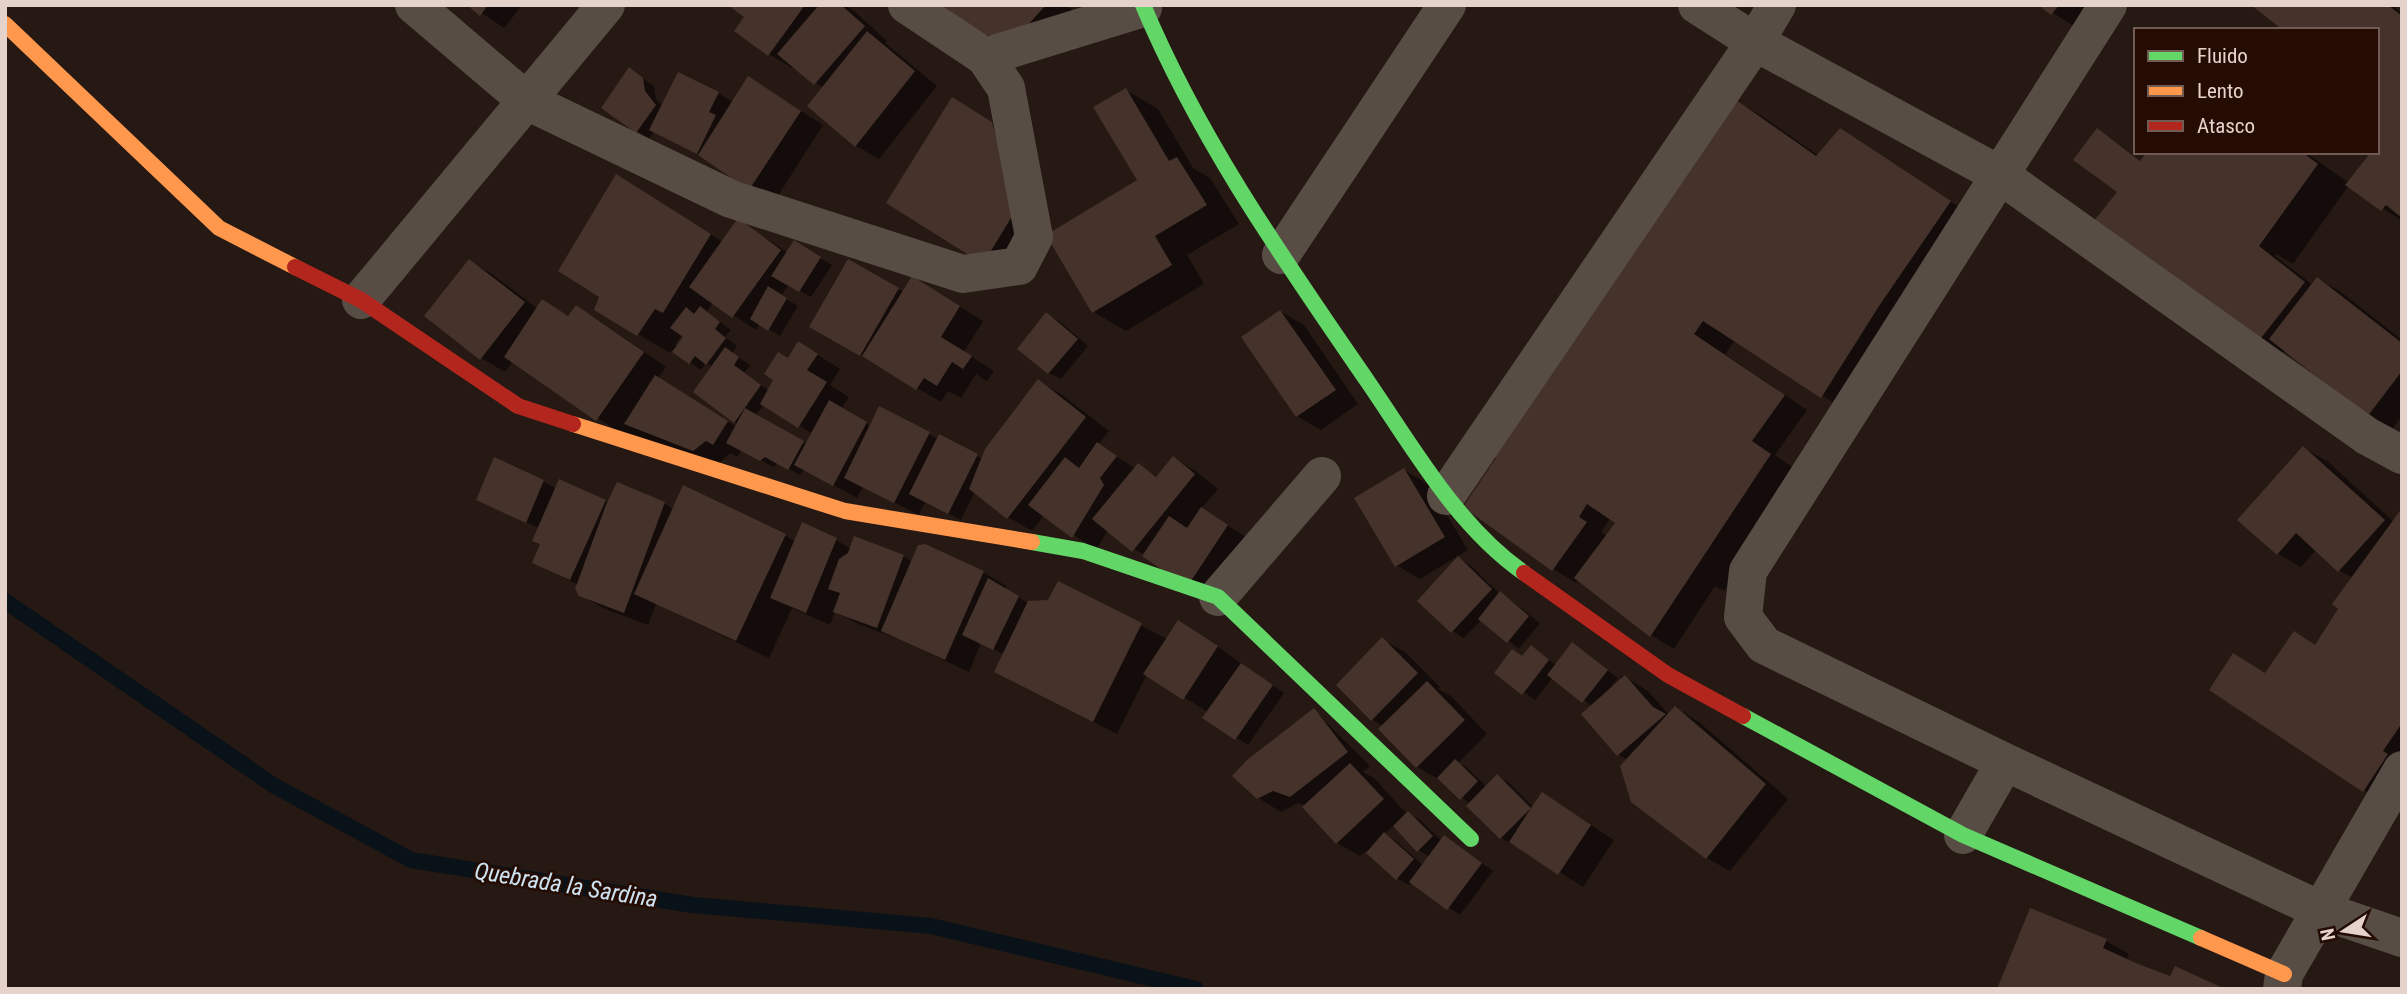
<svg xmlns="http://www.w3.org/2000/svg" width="2407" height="994" viewBox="0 0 2407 994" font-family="'Roboto Condensed',sans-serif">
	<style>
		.shadow { fill: #0007; fill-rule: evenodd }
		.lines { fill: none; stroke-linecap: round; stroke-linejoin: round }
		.stream { stroke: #081218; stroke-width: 16 }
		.building { fill: #45332b }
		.street { stroke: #574d45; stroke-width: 38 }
		.fast { stroke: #63d668; stroke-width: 16 }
		.slow { stroke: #ff974d; stroke-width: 16 }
		.jam { stroke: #b3261e; stroke-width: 16 }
		.labels { text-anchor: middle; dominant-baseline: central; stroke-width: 5; stroke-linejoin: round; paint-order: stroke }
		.water-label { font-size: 24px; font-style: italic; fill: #cde2f0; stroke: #240c03 }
	</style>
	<rect width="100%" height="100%" fill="#261813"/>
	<!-- shadow -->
	<path class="shadow" d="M470,5H522L504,28Z
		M731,5H844L853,10L887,41L885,43L937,86L879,159L856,146L823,88L794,65L792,68L769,54L746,17Z
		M944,5H1067L1075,13L995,43Z
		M2041,5H2094L2075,27Z
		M2254,5H2392L2402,13V221L2349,185L2293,264L2277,254L2275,256L2313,285L2318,279L2341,292L2402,340V416L2392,429L2368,415L2285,350L2279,359L2119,192L2109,137L2142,162L2150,152H2305L2349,183L2377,152V147L2382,141L2377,30Z
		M630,70L654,86L656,99L663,107L718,93L733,102L749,78L823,125L774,202L709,160L654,131L649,139L603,107Z
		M1126,90L1158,109L1193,168L1210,178L1239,224L1187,255L1204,284L1126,331L1094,312L1139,181Z
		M1729,98L1762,116L1819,156L1840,130L1973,216L1845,410L1735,340L1725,354L1807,410L1775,455L1802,474L1724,591L1715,586L1674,649L1651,635L1579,579L1576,583L1553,569ZM1611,517L1618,522L1607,536L1601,532Z
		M985,118L1024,143L1049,228L984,262Z
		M617,176L723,242L738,220L788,253L794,242L832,265L811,297L789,284L781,296L798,306L780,336L760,324L756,330L713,302L707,312L731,330L725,337L737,346L732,353L750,365L744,373L769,391L799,343L840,369L830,385L849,397L841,409L871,426L929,434L938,439L940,436L983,459L1039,381L1062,395L1109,431L1098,445L1136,469L1139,466L1158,477L1173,458L1197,472L1218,489L1201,509L1251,540L1211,599L1188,586L1108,530L1096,550L1044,515L1032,531L1008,517L975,491L961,520L925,502L919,515L863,487L857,498L804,469L800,475L778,463L773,467L742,449L737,457L730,453L718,464L620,433L513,361L505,372L481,358L469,261L492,274L538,309L543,301L570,317L577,307L600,321L666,367L657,379L737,427L738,424L735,422L713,367L706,363L701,370L672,350L670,353L638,334L602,297ZM682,335L685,337L678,347L675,345ZM764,404L813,434L807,445L755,416Z
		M849,261L904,292H936L983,321L964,352L994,371L987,381L976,374L961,398L948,391L941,402L811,326Z
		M1281,312L1304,325L1358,404L1321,430L1297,416Z
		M1047,315L1059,321L1088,346L1061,379L1049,373Z
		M2303,448L2327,461L2394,522L2402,511V781L2387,804L2364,790L2266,675L2294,633L2316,646L2341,609L2353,578L2340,571L2316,550L2301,567L2278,554Z
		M1404,470L1428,484L1468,550L1420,579L1396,565Z
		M543,481L557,489L560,481L609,503H664L673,509L785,535L795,542L836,540L851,549L903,556L913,562L983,572L1006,586L1005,589L1028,603L1050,602L1059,583L1167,639L1202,636L1284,693L1248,745L1205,717L1208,712L1147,674L1117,734L1020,684L1004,654L981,643L969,672L901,640L858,624L835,611L830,625L792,608L769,658L656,604L648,625L605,609L580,595L578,585L535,562L542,544L539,528L490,506Z
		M1458,558L1470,565L1500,594L1512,601L1540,623L1519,649L1481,620L1464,638L1453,631L1420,601Z
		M1382,639L1406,653L1440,687L1438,689L1451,696L1487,734L1458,763L1467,768L1487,787L1497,776L1509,783L1534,808L1542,794L1614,840L1583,887L1514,843L1513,845L1501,838L1470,804L1440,780L1417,767L1384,726L1372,720Z
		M1573,644L1618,678L1611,686L1613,688L1625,677L1648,691L1669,715L1676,708L1699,722L1788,799L1730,871L1707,858L1633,801L1628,760L1618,754L1592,706L1553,677L1535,700L1496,672L1523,657L1531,648L1556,665Z
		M1314,710L1370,766L1363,772L1374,778L1407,814L1408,813L1420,820L1442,841L1456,844L1493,871L1460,915L1412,882L1409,885L1397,878L1366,851L1360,856L1337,843L1307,806L1298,803L1281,812L1258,798ZM1394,825L1418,850L1430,857L1424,866L1396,841L1384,834Z
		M2106,941L2129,954L2127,960L2171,979L2221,989H1999Z"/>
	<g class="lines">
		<!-- stream -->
		<path class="stream" d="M5,601L273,785L411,860L693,905L931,926L1196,989"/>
	</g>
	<!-- building -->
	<path class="building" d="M467,5H488L480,16Z
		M728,5H805L768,56L734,31L744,17Z
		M819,5H841L865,26L814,85L777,54Z
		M942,5H1046L1015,39L983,35Z
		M2038,5H2059L2051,15Z
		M2251,5H2388L2402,16V218L2386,205L2381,211L2345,185L2371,152H2377L2379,142L2377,140V30H2283Z
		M867,31L915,71L855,147L807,106Z
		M629,67L643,78L645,91L656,105L636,133L601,108Z
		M678,72L719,92L709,112L716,115L697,154L649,130Z
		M748,76L801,111L749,190L698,155Z
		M1126,88L1169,161L1177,157L1207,205L1155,236L1172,265L1092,313L1046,235L1137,180L1093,107Z
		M1729,95L1816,156L1840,128L1951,201L1879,306L1821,398L1703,321L1694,334L1785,395L1752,441L1771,454L1650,637L1574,578L1615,523L1587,504L1579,517L1587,522L1552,571L1463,507L1496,458L1491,455Z
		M952,97L992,122L1017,208L983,264L886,203Z
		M2097,128L2140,161L2147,152H2302L2318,164L2259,246L2305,282L2254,347L2093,222L2117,192L2073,160Z
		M616,174L711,234L663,313L655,309L637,336L594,310L599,297L558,271Z
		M738,218L781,250L732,318L689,287Z
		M794,240L821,257L799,292L771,276Z
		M469,259L525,302L480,360L424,316Z
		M848,259L899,288L860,356L809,327Z
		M912,276L960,306L941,337L972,356L963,369L952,362L937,386L924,378L916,390L862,356Z
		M2317,277L2402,343V371L2367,417L2269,339Z
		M768,286L787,298L768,331L750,319Z
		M542,299L568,316L576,305L644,352L596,421L504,357Z
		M700,306L720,322L715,329L726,338L706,365L695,356L689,364L672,352L683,337L670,328L686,307L694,314Z
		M1280,310L1336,390L1296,417L1241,337Z
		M1046,312L1078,339L1048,374L1017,349Z
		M798,341L818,354L807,370L827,382L798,428L760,404L773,380L764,374L778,352L788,358Z
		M725,347L739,357L734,365L761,385L734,423L693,392Z
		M655,375L728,421L713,445L706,441L693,451L624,424Z
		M1038,379L1086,417L1007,519L969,489L985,449Z
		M829,400L867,422L833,486L794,465Z
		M879,406L930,432L894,503L844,478Z
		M745,408L804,441L788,470L765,457L760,461L726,443Z
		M939,434L978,454L948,514L909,494Z
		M1097,442L1117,456L1100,478L1104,485L1072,538L1028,505L1065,457L1079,468Z
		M2303,446L2385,520L2338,572L2296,533L2277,555L2237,520Z
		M1173,456L1195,474L1132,552L1092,519L1138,463L1156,477Z
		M494,457L544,480L526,523L476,500Z
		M1404,468L1445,537L1395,567L1354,498Z
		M559,479L606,500L570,580L532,563L540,544L532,541Z
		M617,482L665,502L624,613L579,596L575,589L606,505Z
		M683,485L786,534L736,641L634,594Z
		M1201,507L1228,525L1187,587L1142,556L1169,516L1187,528Z
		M2402,508V723L2383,751L2388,754L2363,792L2209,690L2233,653L2265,673L2294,631L2315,645L2338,609L2332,604Z
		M802,522L837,538L806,613L770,598Z
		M854,536L904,555L877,628L833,612L840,593L828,589L839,559L848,553Z
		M925,544L984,571L945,660L881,631L918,545Z
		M1458,556L1492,589L1451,633L1417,601Z
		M988,578L1019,596L993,650L962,635Z
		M1058,581L1142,623L1093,722L994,672L1028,601L1048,600Z
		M1500,591L1529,616L1507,643L1478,619Z
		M1178,620L1218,646L1183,700L1143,674Z
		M1382,637L1418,673L1371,721L1336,685Z
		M1572,642L1608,670L1582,703L1547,675Z
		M1531,645L1549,660L1522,695L1494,673L1512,649L1522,656Z
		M1241,663L1273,685L1235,740L1202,718Z
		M1625,675L1653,707L1666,714L1617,756L1581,714Z
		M1427,681L1465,720L1416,768L1378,729Z
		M1675,706L1766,784L1706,859L1631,802L1620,766Z
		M1314,708L1348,752L1290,797L1273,791L1257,799L1232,776L1247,760Z
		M1455,759L1478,781L1460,800L1437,778Z
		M1350,763L1384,799L1336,844L1302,807Z
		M1497,774L1531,808L1542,792L1591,825L1558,875L1509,842L1531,808L1500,839L1466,806Z
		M1408,811L1433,836L1417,852L1393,826Z
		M1384,832L1414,859L1396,880L1366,853Z
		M1444,835L1482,863L1447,910L1409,882Z
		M2030,908L2107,939L2103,948L2138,964L2170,976L2175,966L2225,989H1997Z"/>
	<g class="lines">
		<!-- street -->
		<path class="street" d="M414,5L527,101L731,199L963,274L1019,266L1034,237L1006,88L985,57L907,5
			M1697,5L1755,42L2000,175L2367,436L2402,455
			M2108,5L1748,571L1743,617L1764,645L2005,762L2320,910L2402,938
			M985,57L1143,8
			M1281,255L1447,5
			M361,300L606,5
			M1446,496L1755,42L1777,5
			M1218,597L1322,476
			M1963,835L2005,762
			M2282,989L2284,974L2402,770"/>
		<!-- fast -->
		<path class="fast" d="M1143,5C1200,141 1285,261 1368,382C1414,449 1457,526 1524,573
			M1032,542L1083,551L1218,597L1471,839
			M1743,716L1963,835L2201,938"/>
		<!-- slow -->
		<path class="slow" d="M5,24L219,228L295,267
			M573,424L845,511L1032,542
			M2201,938L2284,974"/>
		<!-- jam -->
		<path class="jam" d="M295,267L361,300L518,406L573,424
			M1524,573L1668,675L1743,716"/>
	</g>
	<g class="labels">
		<!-- water labels -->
		<g class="water-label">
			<text transform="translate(566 885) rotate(9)">Quebrada la Sardina</text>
		</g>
	</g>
	<!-- border -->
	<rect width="2407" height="994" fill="none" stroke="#e4d2cb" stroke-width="14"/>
	<!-- legend -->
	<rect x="2134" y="28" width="245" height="126" fill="#240c03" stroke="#715b53" stroke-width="2"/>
	<rect x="2148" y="51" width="35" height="10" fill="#63d668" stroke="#715b53" stroke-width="2"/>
	<text x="2197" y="63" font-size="21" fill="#e4d2cb">Fluido</text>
	<rect x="2148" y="86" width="35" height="10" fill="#ff974d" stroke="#715b53" stroke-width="2"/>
	<text x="2197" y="98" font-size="21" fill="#e4d2cb">Lento</text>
	<rect x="2148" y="121" width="35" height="10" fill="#b3261e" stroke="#715b53" stroke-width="2"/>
	<text x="2197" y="133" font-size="21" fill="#e4d2cb">Atasco</text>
	<!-- north arrow -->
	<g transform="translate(2344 931) rotate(258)" stroke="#240c03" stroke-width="5" paint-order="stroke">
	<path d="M0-5L12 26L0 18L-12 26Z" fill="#e4d2cb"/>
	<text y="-10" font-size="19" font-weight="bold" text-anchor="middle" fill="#e4d2cb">N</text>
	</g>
</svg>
